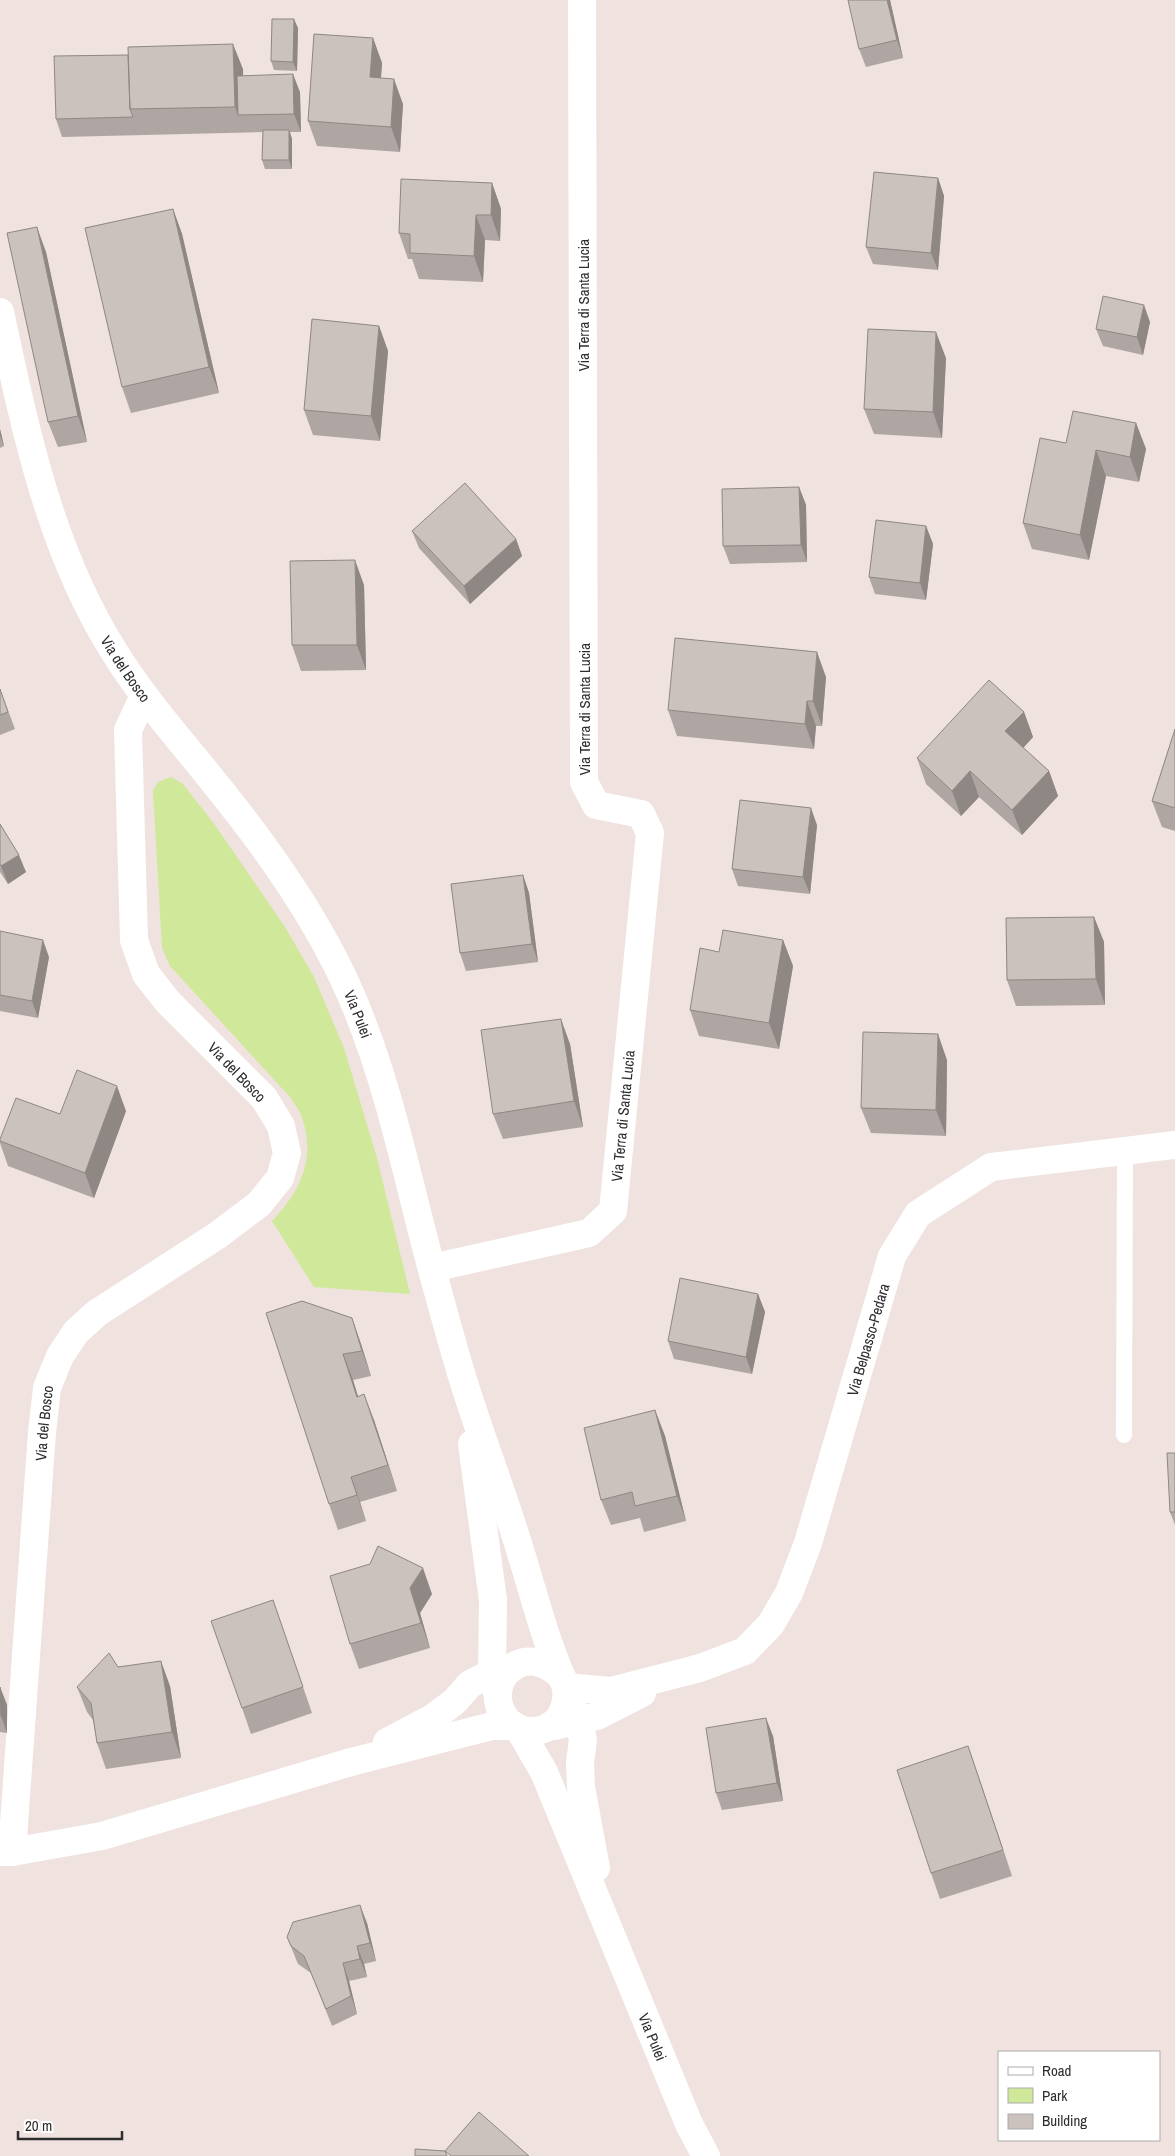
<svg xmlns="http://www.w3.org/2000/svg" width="1175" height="2156" viewBox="0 0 1175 2156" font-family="'Archivo Narrow',sans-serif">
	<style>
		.green { fill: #cfe899 }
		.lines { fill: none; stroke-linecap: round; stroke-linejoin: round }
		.service { stroke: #fff; stroke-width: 16 }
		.minor { stroke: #fff; stroke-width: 28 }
		.tertiary { stroke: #fff; stroke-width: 28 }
		.secondary { stroke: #fff; stroke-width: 28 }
		.wall { fill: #afa6a3 }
		.shaded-wall { fill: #8e8784 }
		.building { fill: #cbc1bd; stroke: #8e8784 }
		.labels { text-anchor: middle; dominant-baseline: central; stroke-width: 4.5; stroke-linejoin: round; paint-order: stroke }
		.street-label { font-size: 15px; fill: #2d2d2d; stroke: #fff }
	</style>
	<rect width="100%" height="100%" fill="#efe2df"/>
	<!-- green -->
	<path class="green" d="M171,777L183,784L215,825L285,927L314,977L344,1048L377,1158L410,1294L314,1287L272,1221C301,1191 317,1156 301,1115C299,1109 293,1102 289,1096L170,966L162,948L153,791L158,782Z"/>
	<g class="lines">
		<!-- service -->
		<path class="service" d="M1124,1435L1125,1151"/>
		<!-- minor -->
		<path class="minor" id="s1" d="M432,1268L589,1233L613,1211L650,833L641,814L596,805L584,782L582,0"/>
		<!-- tertiary -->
		<g class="tertiary">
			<path id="s2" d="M566,1687L611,1691L700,1668L745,1651L771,1624L789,1593L808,1543L892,1256L918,1214L991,1167L1175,1145"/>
			<path d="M555,1726L597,1716L642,1693"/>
			<path d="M387,1742L434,1717L454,1702L470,1684L492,1673L512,1668"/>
			<path d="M0,1852H12L102,1836L351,1762L492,1726H515"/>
			<path id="s3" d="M12,1852L42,1432L47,1388L60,1356L76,1332L97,1313L218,1235L259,1204L280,1178L287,1153L281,1126L264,1098L168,1002L146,974L134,940L128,730L144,696"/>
		</g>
		<!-- secondary -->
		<g class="secondary">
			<path id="s4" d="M0,312C25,429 50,551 115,653C146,703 185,745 221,791C271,853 319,921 351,995C389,1083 407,1177 432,1270C443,1309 453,1348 465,1386C481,1437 500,1486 516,1537C532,1587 544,1639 566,1687C572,1740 505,1746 498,1700C497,1691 500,1681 505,1674C522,1654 545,1660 562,1677"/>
			<path d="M472,1444L493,1600L492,1673L498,1696"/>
			<path d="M568,1698L578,1720L583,1739L580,1763L581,1787L596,1868"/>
			<path id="s5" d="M519,1729L544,1772L689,2124L706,2156"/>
		</g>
	</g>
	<!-- wall -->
	<path class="wall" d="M890,0L903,58L866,67L859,49Z
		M298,28L297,71L274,70L271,61Z
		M373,38L382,63L381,78L403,104L400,152L317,146L308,121Z
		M243,69V76L300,92L301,132H290L292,139V169H265L262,160L263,132L62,137L56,119Z
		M938,178L944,196L938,270L873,264L866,247Z
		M492,183L501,209L500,241L485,240L483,282L419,279L412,259H408L399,233Z
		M173,209L182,234L219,393L131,413L122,387Z
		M46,252L87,442L58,447L48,422Z
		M1150,322L1143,355L1103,346L1096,329Z
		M379,326L388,351L380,441L313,435L304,410Z
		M946,358L942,438L874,434L864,409Z
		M1136,423L1146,449L1139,482L1106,476L1089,560L1032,549L1023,523L1066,443Z
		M0,429L4,446L0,448Z
		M799,487L806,505L807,562L730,564L723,546Z
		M926,526L933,544L926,600L875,594L869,577Z
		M412,531L516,539L522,556L470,604L419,548Z
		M364,585L366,670L301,671L292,645Z
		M826,677L822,726H816L814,749L677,736L668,710Z
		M0,689L15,729L0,735Z
		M1024,712L1033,737L1023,748L1049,771L1058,796L1022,835L979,797L961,816L926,784L917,758Z
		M1175,729V831L1162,827L1152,801Z
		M0,824L26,872L8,884L0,872Z
		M817,825L810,894L738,886L732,869Z
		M523,875L529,893L538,962L466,971L460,953Z
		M1094,917L1104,942L1105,1005L1016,1006L1007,980Z
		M0,931L49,957L38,1018L0,1011Z
		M783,940L793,966L779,1049L699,1036L690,1010L719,952Z
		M570,1044L583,1127L503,1139L493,1114Z
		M947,1060L946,1136L871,1133L861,1108Z
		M126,1111L94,1198L8,1166L0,1143V1139L60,1114Z
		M758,1294L765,1312L752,1374L674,1359L668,1341Z
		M302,1301L352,1318L361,1344L371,1376L353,1380L358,1397L374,1420L397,1491L360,1502L366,1521L338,1530L329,1504Z
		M655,1410L665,1436L686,1521L644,1532L640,1518L611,1525L601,1500Z
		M1175,1453V1525L1170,1512Z
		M432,1594L420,1613L430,1648L359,1669L350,1644Z
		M273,1600L312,1713L251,1734L242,1708Z
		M118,1667L170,1686L181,1758L106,1769L97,1743L93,1720L87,1712L77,1687Z
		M0,1687L7,1705V1733L0,1732Z
		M773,1736L783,1801L722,1810L716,1793Z
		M968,1746L977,1772L1012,1876L940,1899L931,1873Z
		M367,1923L376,1961L364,1964L367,1977L349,1981L357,2014L332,2026L311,1973L298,1964L287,1937Z"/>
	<!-- shaded-wall -->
	<path class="shaded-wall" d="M887,0H890L903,58L897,40Z
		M294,19L298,28L297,71L293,62Z
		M373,38L382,63L379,103L370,77Z
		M233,44L243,69L244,115H238L235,107Z
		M293,74L300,92L301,132L294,114Z
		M394,79L403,104L400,152L391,127Z
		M289,130L292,139V169L289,160Z
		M938,178L944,196L938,270L931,253Z
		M492,183L501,209L500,241L491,215Z
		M173,209L182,234L219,393L209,367Z
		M476,215L485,240L483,282L474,256Z
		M37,227L46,252L87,442L78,416Z
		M1144,305L1150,322L1143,355L1137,337Z
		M379,326L388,351L380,441L371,416Z
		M936,332L946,358L942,438L933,412Z
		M1136,423L1146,449L1139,482L1130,457Z
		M0,429L4,446L0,436Z
		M1096,450L1106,476L1089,560L1080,535Z
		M799,487L806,505L807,562L801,545Z
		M926,526L933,544L926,600L920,583Z
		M516,539L522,556L470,604L464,586Z
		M355,560L364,585L366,670L357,645Z
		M817,652L826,677L822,726L813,701Z
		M807,701L816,726L814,749L805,724Z
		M1024,712L1033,737L1015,757L1005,731Z
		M970,771L979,797L961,816L952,791Z
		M1049,771L1058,796L1022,835L1012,810Z
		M811,808L817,825L810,894L803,877Z
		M19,855L26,872L8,884L1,866Z
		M523,875L529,893L538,962L532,944Z
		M1094,917L1104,942L1105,1005L1096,979Z
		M43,940L49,957L38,1018L32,1001Z
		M783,940L793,966L779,1049L769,1023Z
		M561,1019L570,1044L583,1127L574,1101Z
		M938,1034L947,1060L946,1136L936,1110Z
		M117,1086L126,1111L94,1198L85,1173Z
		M758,1294L765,1312L752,1374L746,1357Z
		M352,1318L361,1344L371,1376L362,1351Z
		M343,1354L353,1380L366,1422L357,1397Z
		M364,1394L374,1420L397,1491L388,1465Z
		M655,1410L665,1436L686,1521L677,1496Z
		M351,1477L360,1502L366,1521L357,1495Z
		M423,1568L432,1594L420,1613L430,1648L421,1623L410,1588Z
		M161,1661L170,1686L181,1758L172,1732Z
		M0,1687L7,1705V1733L1,1716Z
		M766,1718L773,1736L783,1801L777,1783Z
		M968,1746L977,1772L1012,1876L1003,1850Z
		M360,1905L367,1923L376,1961L370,1943Z
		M357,1946L364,1964L367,1977L360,1959Z
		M343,1963L349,1981L357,2014L351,1996Z"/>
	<!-- building -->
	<path class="building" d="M848,0H887L897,40L859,49Z
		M272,19H294L293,62L271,61Z
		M314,34L373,38L370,77L394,79L391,127L308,121Z
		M233,44L235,107L130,109L128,47Z
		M128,55L130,109L133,117L56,119L54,56Z
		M293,74L294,114L238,115L237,76Z
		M263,130H289V160H262Z
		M874,172L938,178L931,253L866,247Z
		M401,179L492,183L491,215H476L474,256L410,253V234L399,233Z
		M173,209L209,367L122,387L85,228Z
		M37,227L78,416L48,422L7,233Z
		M1103,296L1144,305L1137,337L1096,329Z
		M312,319L379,326L371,416L304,410Z
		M868,329L936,332L933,412L864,409Z
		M1073,411L1136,423L1130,457L1096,450L1080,535L1023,523L1040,438L1066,443Z
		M465,483L516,539L464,586L412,531Z
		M799,487L801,545L723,546L722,489Z
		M876,520L926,526L920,583L869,577Z
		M355,560L357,645H292L290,561Z
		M675,638L817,652L813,701H807L805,724L668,710Z
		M989,680L1024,712L1005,731L1049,771L1012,810L970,771L952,791L917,758Z
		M0,689L8,712L0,715Z
		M1175,729V808L1152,801Z
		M740,800L811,808L803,877L732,869Z
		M0,824L19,855L1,866L0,864Z
		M523,875L532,944L460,953L451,884Z
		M1094,917L1096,979L1007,980L1006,918Z
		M723,930L783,940L769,1023L690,1010L700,948L719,952Z
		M0,931L43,940L32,1001L0,995Z
		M561,1019L574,1101L493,1114L481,1030Z
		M863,1032L938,1034L936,1110L861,1108Z
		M77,1070L117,1086L85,1173L0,1141V1139L16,1098L60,1114Z
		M680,1278L758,1294L746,1357L668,1341Z
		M302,1301L352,1318L362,1351L343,1354L357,1397L364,1394L388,1465L351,1477L357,1495L329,1504L266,1313Z
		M655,1410L677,1496L635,1506L632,1492L601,1500L584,1428Z
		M1167,1453H1175V1512H1170Z
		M378,1546L423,1568L410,1588L421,1623L350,1644L330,1576L370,1564Z
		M273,1600L303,1687L242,1708L211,1621Z
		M109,1653L118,1667L161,1661L172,1732L97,1743L91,1703L77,1687Z
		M0,1687L1,1716L0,1715Z
		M766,1718L777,1783L716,1793L706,1728Z
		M968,1746L1003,1850L931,1873L897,1770Z
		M360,1905L370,1943L357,1946L360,1959L343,1963L351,1996L326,2009L304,1956L291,1946L287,1937L293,1922Z
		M479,2112L529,2156H451L445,2151Z
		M415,2149L445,2151L447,2156H415Z"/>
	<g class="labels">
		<!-- street labels -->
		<g class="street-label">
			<text transform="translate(583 305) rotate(-90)">Via Terra di Santa Lucia</text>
			<text stroke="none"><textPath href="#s4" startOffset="381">Via del Bosco</textPath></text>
			<text transform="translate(584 709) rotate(-90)">Via Terra di Santa Lucia</text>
			<text stroke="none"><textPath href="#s4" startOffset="799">Via Pulei</textPath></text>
			<text transform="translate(237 1072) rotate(46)">Via del Bosco</text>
			<text stroke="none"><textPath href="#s1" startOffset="289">Via Terra di Santa Lucia</textPath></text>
			<text stroke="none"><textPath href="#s2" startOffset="524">Via Belpasso-Pedara</textPath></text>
			<text stroke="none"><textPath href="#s3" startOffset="430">Via del Bosco</textPath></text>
			<text stroke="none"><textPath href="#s5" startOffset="336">Via Pulei</textPath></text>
		</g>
	</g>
	<!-- legend -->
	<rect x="998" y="2051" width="162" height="90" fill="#ffffff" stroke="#ababab"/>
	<rect x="1008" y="2067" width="25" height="8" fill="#ffffff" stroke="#ababab"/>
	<text x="1042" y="2076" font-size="15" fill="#2d2d2d">Road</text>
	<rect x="1008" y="2088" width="25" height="15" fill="#cfe899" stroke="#ababab"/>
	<text x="1042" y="2101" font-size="15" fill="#2d2d2d">Park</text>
	<rect x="1008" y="2114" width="25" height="15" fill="#cbc1bd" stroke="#ababab"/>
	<text x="1042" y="2126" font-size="15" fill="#2d2d2d">Building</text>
	<!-- scale -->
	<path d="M18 2131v8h104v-8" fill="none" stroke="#2d2d2d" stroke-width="2.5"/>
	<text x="25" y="2131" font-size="15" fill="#2d2d2d" stroke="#ffffff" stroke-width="4" paint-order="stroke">20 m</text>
</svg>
